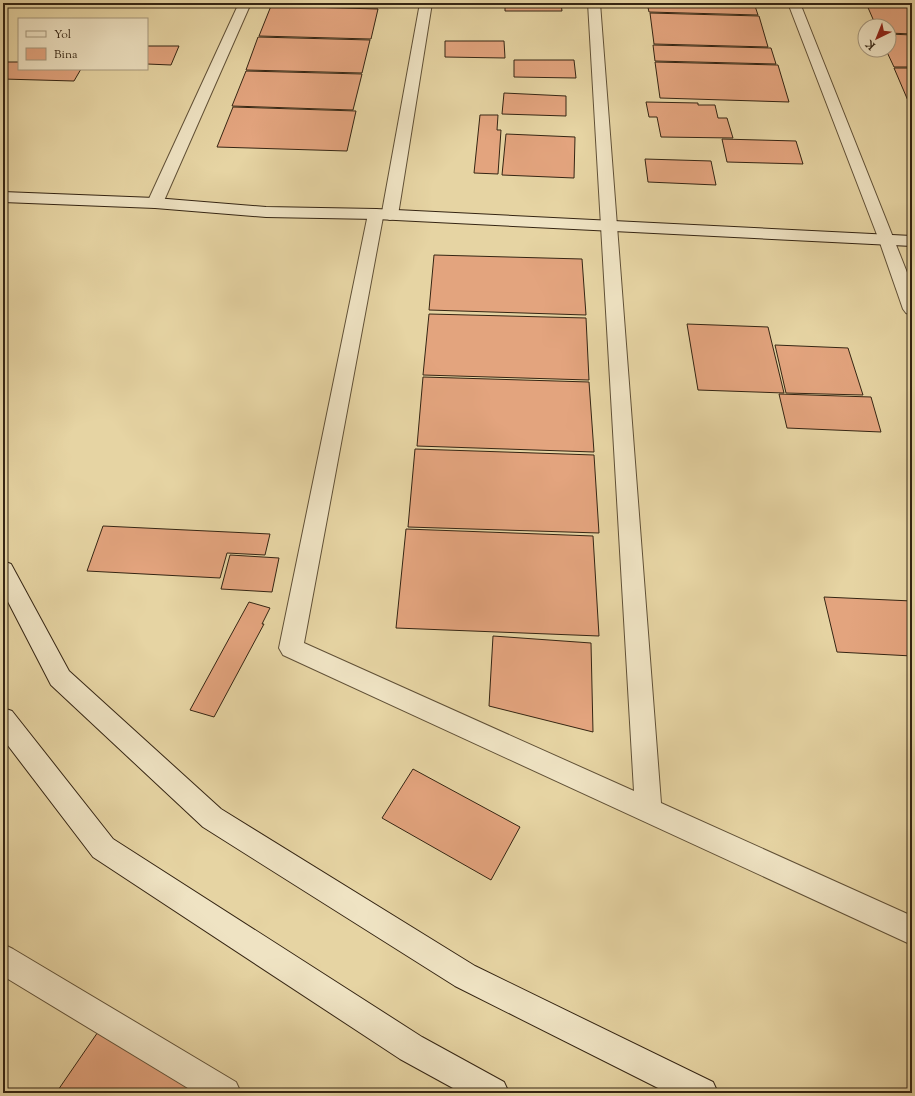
<svg xmlns="http://www.w3.org/2000/svg" width="915" height="1096" viewBox="0 0 915 1096" font-family="'Sorts Mill Goudy',serif">
	<style>
		.building { fill: #e3a47e; stroke: #352513 }
		.lines { fill: none; stroke-linecap: round; stroke-linejoin: round }
		.minor-casing { stroke: #615137; stroke-width: 2 }
		.secondary-casing { stroke: #352513; stroke-width: 2 }
		.minor { fill: #efe3c3; fill-rule: evenodd }
		.secondary { fill: #efe3c3; fill-rule: evenodd }
	</style>
	<rect width="100%" height="100%" fill="#e6d4a3"/>
	<filter id="stains"><feTurbulence type="fractalNoise" baseFrequency=".005" numOctaves="4"/><feColorMatrix values="0 0 0 0 .2 0 0 0 0 .09 0 0 0 0 .02 0 0 0 .5 -.17"/></filter>
	<radialGradient id="worn" r=".72"><stop offset=".6" stop-color="#630" stop-opacity="0"/><stop offset="1" stop-color="#630" stop-opacity=".3"/></radialGradient>
	<!-- building -->
	<path class="building" d="M272,3H379L378,8L271,5Z
		M505,3H561L562,11H505Z
		M647,3H754L758,15L649,12Z
		M866,3H912V34L889,33V26H876Z
		M271,6L378,9L371,39L259,36Z
		M650,13L759,16L768,47L654,44Z
		M889,34L912,35V67H894L886,50H889Z
		M258,37L370,40L362,73L246,70Z
		M445,41H504L505,58L445,57Z
		M653,45L771,48L776,64L655,61Z
		M147,46H179L171,65L147,64Z
		M514,60H574L576,78L514,77Z
		M6,62H19V69H81L74,81L3,79V66Z
		M655,62L778,65L789,102L660,98Z
		M894,68H912V103H909Z
		M246,71L362,74L353,110L232,106Z
		M504,93L566,96V116L502,114Z
		M646,102L698,103V105H715L718,118H727L733,138L661,137L657,117H649Z
		M233,107L356,111L347,151L217,147Z
		M480,115H498L497,130H501L498,174L474,173Z
		M506,134L575,137L574,178L502,175Z
		M722,139L796,141L803,164L727,162Z
		M645,159L711,161L716,185L648,182Z
		M434,255L582,259L586,315L429,310Z
		M429,314L586,318L589,380L423,375Z
		M687,324L768,327L784,393L698,390Z
		M775,345L848,348L863,395L786,393Z
		M423,377L589,382L594,452L417,446Z
		M779,394L871,397L881,432L787,428Z
		M415,449L594,455L599,533L408,527Z
		M103,526L270,534L265,555L227,553L220,578L87,571Z
		M406,529L593,536L599,636L396,628Z
		M230,555L279,558L272,592L221,589Z
		M824,597L912,601V656L837,652Z
		M249,602L270,608L262,624H264L214,717L190,710Z
		M493,636L591,643L593,732L489,706Z
		M413,769L520,827L491,880L382,818Z
		M100,1029L196,1093H56Z"/>
	<g class="lines">
		<!-- minor casing -->
		<g class="minor-casing">
			<path id="minor" d="M239,3H251L163,203L161,206L155,208L149,206L147,203Z
				M420,3H432L398,215L396,218L390,220L383,217L304,643L634,791L588,3H600L661,803L912,916V945L283,655L279,648L368,214L370,211L376,209L382,212Z
				M788,3H800L912,285V315L906,313L903,309L879,240Z
				M3,944L13,949L236,1082L241,1093H196L3,976Z"/>
		</g>
		<!-- secondary casing -->
		<g class="secondary-casing">
			<path id="secondary" d="M3,192L155,198L266,207L376,209L912,236V246L376,219L266,217L155,208L3,202Z
				M3,561L11,564L69,671L221,809L475,966L713,1082L718,1093H668L455,986L203,827L51,685L3,592Z
				M3,708L12,711L113,839L422,1037L504,1082L509,1093H462L400,1059L93,857L3,739Z"/>
		</g>
		<!-- minor -->
		<use href="#minor" class="minor"/>
		<!-- secondary -->
		<use href="#secondary" class="secondary"/>
	</g>
	<!-- margin -->
	<rect width="915" height="1096" fill="none" stroke="#e6d4a3" stroke-width="16"/>
	<rect x="4" y="4" width="907" height="1088" fill="none" stroke="#352513" stroke-width="2"/>
	<rect x="8" y="8" width="899" height="1080" fill="none" stroke="#352513"/>
	<!-- legend -->
	<rect x="18" y="18" width="130" height="52" fill="#efe3c3" stroke="#a5977d"/>
	<rect x="26" y="31" width="20" height="6" fill="#efe3c3" stroke="#a5977d"/>
	<text x="54" y="38" font-size="12" fill="#352513">Yol</text>
	<rect x="26" y="48" width="20" height="12" fill="#e3a47e" stroke="#a5977d"/>
	<text x="54" y="58" font-size="12" fill="#352513">Bina</text>
	<!-- north arrow -->
	<g transform="translate(877 38) rotate(223)"><circle r="19" fill="#efe3c3" stroke="#a5977d"/>
	<path d="M0-3L7 15L0 10L-7 15Z" fill="#8f2418"/>
	<text y="-6" font-size="11" font-weight="bold" text-anchor="middle" fill="#352513">K</text>
	</g>
	<rect width="100%" height="100%" filter="url(#stains)"/>
	<rect width="100%" height="100%" fill="url(#worn)"/>
</svg>
